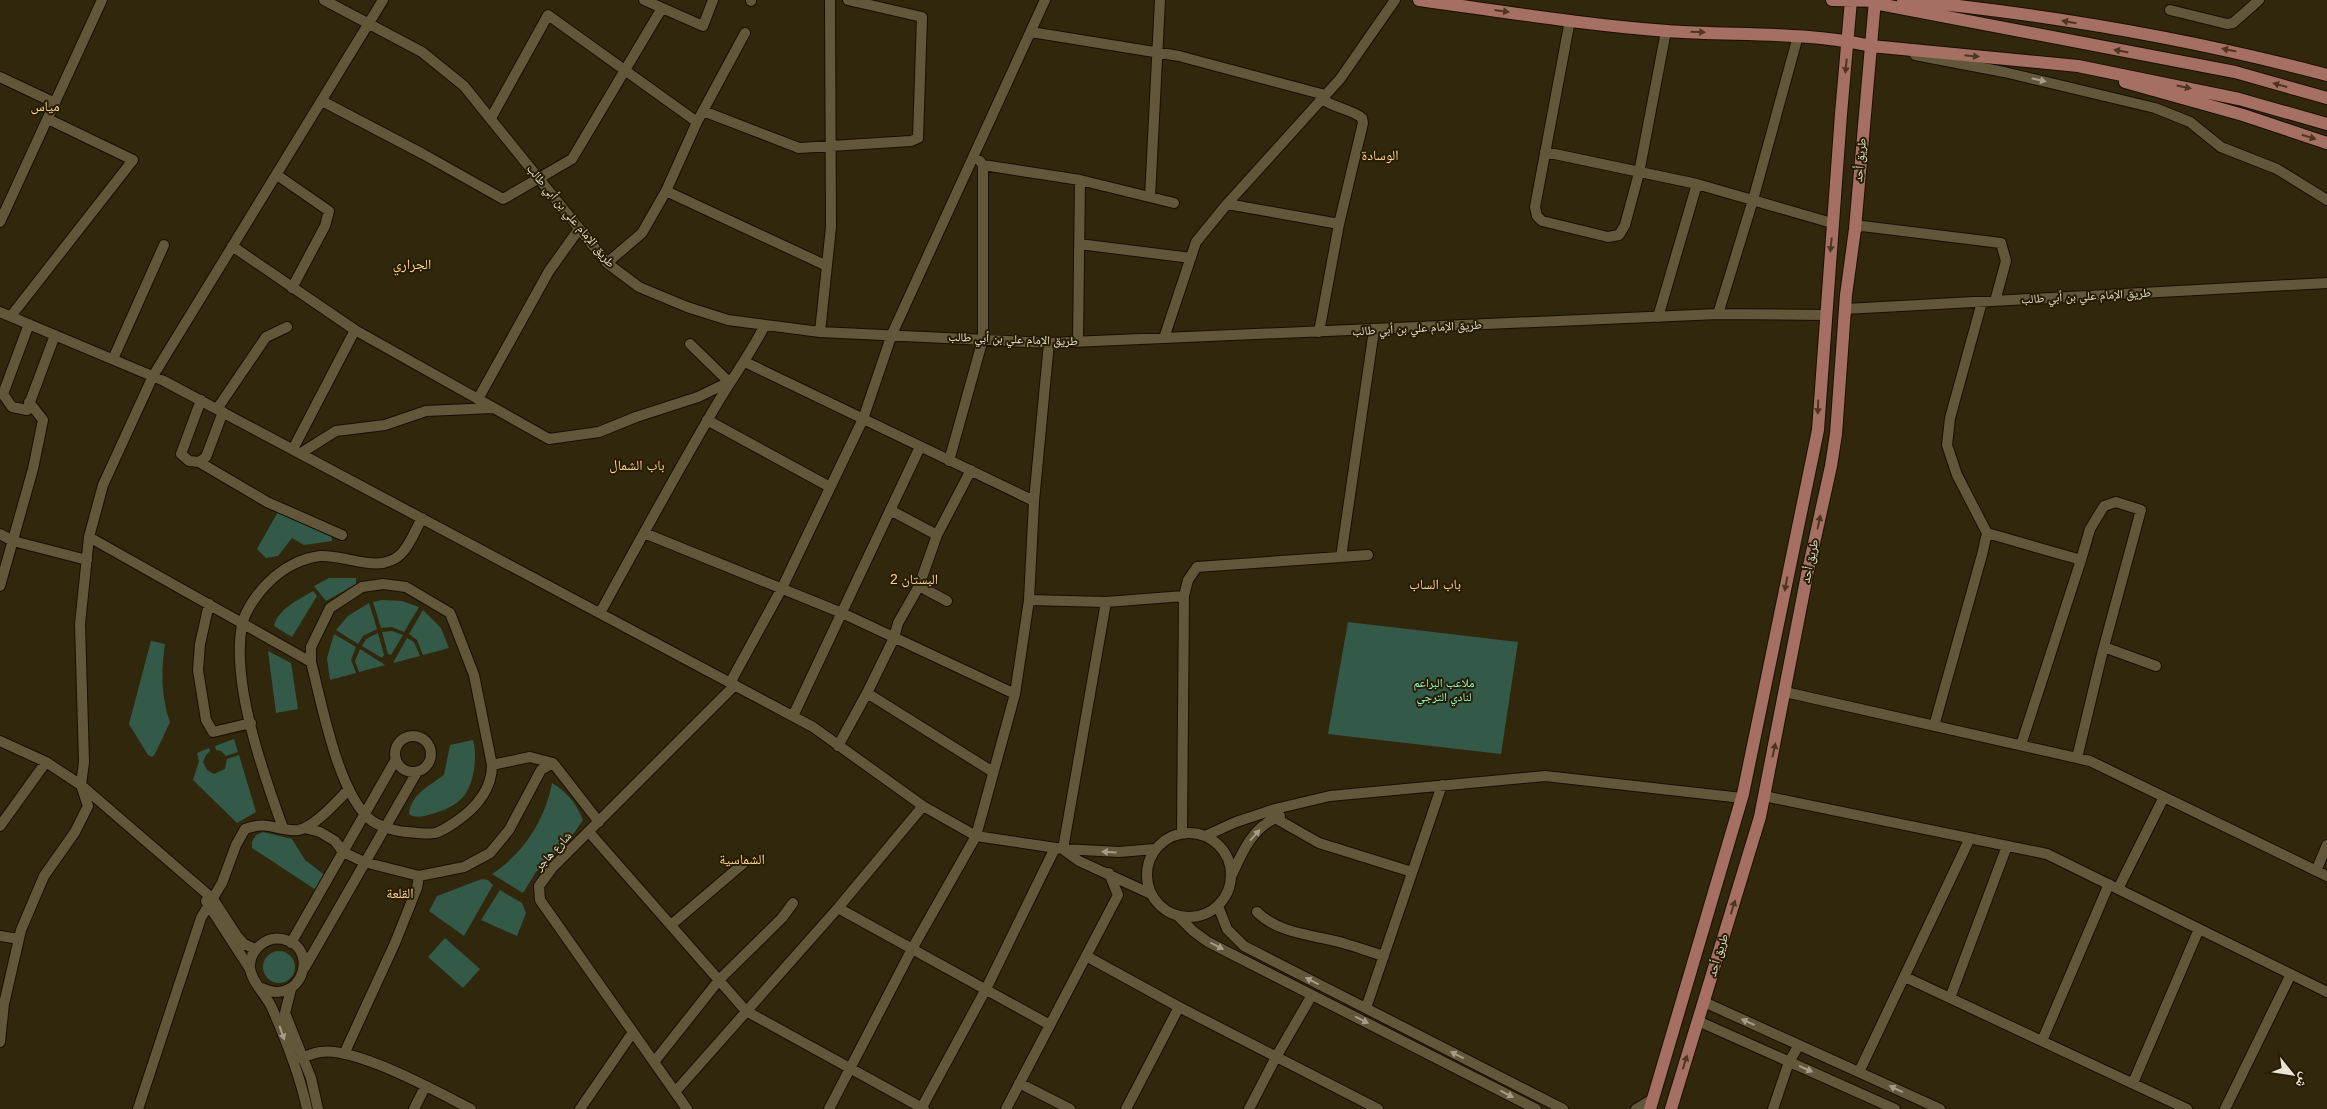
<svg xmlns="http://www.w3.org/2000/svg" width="2327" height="1109" viewBox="0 0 2327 1109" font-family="Helvetica,'Noto Naskh Arabic',sans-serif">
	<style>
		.green { fill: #335a48 }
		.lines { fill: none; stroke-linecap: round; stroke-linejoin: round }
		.minor-casing { stroke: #190f00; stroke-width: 12 }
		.major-casing { stroke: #190f00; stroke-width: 14 }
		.minor { stroke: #62563b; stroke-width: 10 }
		.major { stroke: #a66f64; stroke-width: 12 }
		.oneway { fill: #4d3620 }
		.oneway2 { fill: #a69d88 }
		.labels { text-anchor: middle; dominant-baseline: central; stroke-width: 4; stroke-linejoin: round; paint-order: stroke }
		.street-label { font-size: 12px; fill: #eae4d4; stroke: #271d03 }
		.park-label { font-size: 12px; fill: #95fdcd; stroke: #271d03 }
		.neighbourhood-label { font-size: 14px; fill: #ffd68f; stroke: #271d03 }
	</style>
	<rect width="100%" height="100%" fill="#31270d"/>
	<!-- green -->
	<path class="green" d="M279,510L331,532L332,541L304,545L292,538L278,556L266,558L257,549Z
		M329,578H356V584L326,601L314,586Z
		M313,591L317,596L292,637L274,626C278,609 298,600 313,591Z
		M382,600L402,601L419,607L404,632L392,627L381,628L373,602Z
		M369,603L377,629L363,636L358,644L336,630L348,616Z
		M423,610L441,628L449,648L423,655L417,640L409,634Z
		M1348,622L1518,642L1501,754L1328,734Z
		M392,631L403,635L391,655L388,654L382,632Z
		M378,633L384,655L382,658L362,646L366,639Z
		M334,634L356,647L351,660L356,673L330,680L327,658Z
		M407,638L414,642L420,656L393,663Z
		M151,641L165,644C161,670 161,697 170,722L155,754L152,757L148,755L129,724Z
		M360,649L382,663L385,665L359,672L355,661Z
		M268,651L291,663L298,709L276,713Z
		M234,739L238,752L226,756L221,751L216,750L215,746Z
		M473,740C478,756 474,789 460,800C453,807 438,813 428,815C421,817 415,818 409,814C411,794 429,786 444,775L450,745Z
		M209,748L210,751L206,755L203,762L207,770L214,774L225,769L227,759L239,755L256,812L237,823L193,780L199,761L197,753Z
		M552,783C566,791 577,804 583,820L569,840L536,872L523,893L492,874C524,853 545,820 552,783Z
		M263,832L292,839L305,860L326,876L316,890L252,848V842L256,835Z
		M482,879L488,880L493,885L464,936L429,911L437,896Z
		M500,890L522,903L526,913L517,936L481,920Z
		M445,938L480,969L463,988L428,957Z
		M263 967a16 16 0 1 1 32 0a16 16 0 1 1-32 0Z"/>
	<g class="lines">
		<!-- minor casing -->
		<g class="minor-casing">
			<path id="minor" d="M324,0L422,52L464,86L607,263L639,287L687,307L728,320L820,332L1049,343L1718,314L1825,315
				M644,0L703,26L713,0
				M751,1V0
				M2170,10L2227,24L2233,23L2259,0
				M1570,20L1535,207L1537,216L1542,221L1608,237L1619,235L1625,225L1639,173L1666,31
				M1031,32L1179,56L1325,95
				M1915,55L2004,72L2155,108L2190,122L2221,147L2277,169L2327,200
				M0,77L55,103
				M322,101L423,154L503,199L572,159L662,8
				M703,111L799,148L911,141L918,138L922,17L848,0
				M491,118L548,15L697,122
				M1545,152L1697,184L1832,223
				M980,161L983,165L1080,180L1174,203
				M277,175L329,211L325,226L292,288
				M666,191L827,266
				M1150,197L1160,0
				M1227,204L1339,224
				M0,222L102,0
				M1855,229L1862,226L2001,243L2006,261L1995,301
				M1079,244L1191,258
				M232,246L355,330L549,439L599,432L636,417L698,397L729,382L690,344
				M607,263L642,233L666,191L697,122L745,33
				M1845,309L2327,283
				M0,312L164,381L813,727L923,806L976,836L1063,849L1119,852L1155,849
				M1718,314L1753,200L1798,36
				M11,316L133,160L48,119
				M1658,317L1697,184
				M29,324L3,394L12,407L27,410L55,335
				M820,332L831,227L830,0
				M1319,332L1339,224L1363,123L1362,118C1351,109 1334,108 1322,99
				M1164,338L1196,242L1227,204L1340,79L1395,0
				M1078,342L1080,180
				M113,359L164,245
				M745,362L1034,501
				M478,399L549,271L579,229
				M201,400L181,454L189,461L199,462L206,457L223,412
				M217,409L266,337L287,327
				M707,420L830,487
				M293,449L355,330
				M301,453L336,431L385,425L426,411L493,408
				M949,461L983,339V165
				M199,462L267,502L342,535
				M890,510L937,535
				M644,533L842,613L1015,694
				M1987,533L2081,560L2021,745
				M0,534L13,541L87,560
				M89,537L311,662
				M1341,557L1374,330
				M383,584L406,587L450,613L474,675L492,765C492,791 475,809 454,823C433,837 433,834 408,832C398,832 381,827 372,821C338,795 322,704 311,662V647L330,608L362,587Z
				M0,586L33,469L43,420L29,402
				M919,586L947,601
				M1029,600L1106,602L1184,596
				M209,604L200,644L198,670L206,720L213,732L251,723
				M600,613C636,547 672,481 710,416C727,385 749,357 765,325
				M2104,647L2156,666
				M730,683L782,588L863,419L892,334L1045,0
				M1785,692L2090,761L2327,876
				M867,693L993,772
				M793,716L920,447
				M1934,726L1982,555L1987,533L1957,475L1947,445L1950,418L1982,302
				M395 754a18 18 0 1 1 36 0a18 18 0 1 1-36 0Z
				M0,741L46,762L81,785L213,899L237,936L244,944L255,949
				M838,746L867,693L894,638L898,623L919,586L937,535L971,470
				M2077,758L2102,654L2141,510L2116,502L2104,506L2090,529L2081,560
				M492,765L530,757L553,763L599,822
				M1764,796L2047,854L2327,992
				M1275,818L1319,843L1412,872
				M0,826L46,762
				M283,828C263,773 231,683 242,625C245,610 259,591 270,581C283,568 302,558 320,556C345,554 380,575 401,554C410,545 416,529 422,518
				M305,828L320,832L335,841L343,852L364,862L419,876L464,867L490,853L509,830L541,770L553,763
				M589,832L746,1011L924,1109
				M1182,832L1184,596L1188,580L1197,567L1368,555
				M1147 875a42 42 0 1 1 84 0a42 42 0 1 1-84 0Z
				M1205,836L1236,822L1275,809L1330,796L1545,776L1742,798
				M1063,849L1106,602
				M1064,850L1079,861L1151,894
				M2316,871L2327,845
				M1231,877C1242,852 1253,826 1280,816
				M2118,889L2164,797
				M206,901L250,969
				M1218,906L1227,929L1244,946L1563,1109
				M838,908L1050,1025
				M1257,912C1279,934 1315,935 1343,943C1357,947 1370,952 1384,956
				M1179,917L1193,931L1208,942L1536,1109
				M671,925L745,862
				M0,936L19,939
				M291,943L396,759
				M1086,956L1179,1007L1378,1109
				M305,967L417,772
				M1905,977L2187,1109
				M262,988C301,1007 320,950 286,940C268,934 249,949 250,968C251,981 266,995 272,1008C286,1040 300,1075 307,1109
				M291,989L285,1013L311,1078L318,1109
				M1950,998L2007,846
				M1704,1002L1940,1109
				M1366,1008L1442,785
				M1698,1021L1895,1109
				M2042,1041L2109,884
				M0,1042L4,1004L21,930L44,876L75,832L88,806L81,785L84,762L80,624L89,537L103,485L153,376L383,0
				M344,1054L395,943L417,888L419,876
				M301,1058C307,1056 314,1053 320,1052C355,1046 437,1092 471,1109
				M654,1062L719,980L782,918L793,903
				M1859,1072L1970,838
				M1019,1083L1070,1109
				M2133,1083L2199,929
				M675,1092L838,908L923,806
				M138,1109L201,918L222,883L236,845L245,829C269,820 278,832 298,830C314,828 338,800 349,789
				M414,1109L425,1087
				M580,1109L633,1032
				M687,1109L540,900L539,886L552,868L735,685
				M829,1109L912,949L976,836L1015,694L1029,600L1034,501L1049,343
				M921,1109L986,989L1055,848
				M1006,1109L1118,895L1109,873
				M1126,1109L1179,1007
				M1249,1109L1276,1057L1312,995
				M1636,1109L1653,1099
				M1773,1109L1789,1062L1799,1045
				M2225,1109L2291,974"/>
		</g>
		<!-- major casing -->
		<g class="major-casing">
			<path id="major" d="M1419,0C1501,11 1584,25 1667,31C1735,36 1804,31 1871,46L2078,66L2239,99L2327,124
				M1832,0L1882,1
				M1903,0C2046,14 2188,38 2327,75
				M1874,3L2235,72L2327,98
				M2125,82L2243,115L2327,143
				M1650,1109L1743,794L1818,430L1841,114L1851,0
				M1671,1109L1760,817L1807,575L1831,466L1836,434L1846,295L1855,229L1875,0"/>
		</g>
		<!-- minor -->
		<use href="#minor" class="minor"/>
		<!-- major -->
		<use href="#major" class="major"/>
	</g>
	<!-- one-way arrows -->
	<defs><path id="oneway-solid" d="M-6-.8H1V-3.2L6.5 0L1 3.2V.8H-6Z" transform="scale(1.25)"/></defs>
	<g class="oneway">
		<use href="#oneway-solid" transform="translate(1502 11) rotate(8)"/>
		<use href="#oneway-solid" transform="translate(2069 22) rotate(-170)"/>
		<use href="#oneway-solid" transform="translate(1698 32) rotate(2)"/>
		<use href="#oneway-solid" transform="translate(2229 50) rotate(-168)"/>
		<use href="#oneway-solid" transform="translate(2121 51) rotate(-169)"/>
		<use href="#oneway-solid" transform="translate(1972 56) rotate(6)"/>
		<use href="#oneway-solid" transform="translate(1846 66) rotate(96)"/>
		<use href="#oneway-solid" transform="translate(2280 85) rotate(-165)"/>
		<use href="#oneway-solid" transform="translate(2184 87) rotate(12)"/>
		<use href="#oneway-solid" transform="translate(2309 137) rotate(18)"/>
		<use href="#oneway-solid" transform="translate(1831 245) rotate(95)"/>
		<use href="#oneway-solid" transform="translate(1818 407) rotate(92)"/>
		<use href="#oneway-solid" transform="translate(1819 522) rotate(-78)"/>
		<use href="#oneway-solid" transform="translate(1786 584) rotate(101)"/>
		<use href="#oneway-solid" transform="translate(1774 750) rotate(-78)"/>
		<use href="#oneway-solid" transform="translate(1733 907) rotate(-73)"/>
		<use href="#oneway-solid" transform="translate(1685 1062) rotate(-73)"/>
	</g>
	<g class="oneway2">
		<use href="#oneway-solid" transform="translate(2039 80) rotate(13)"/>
		<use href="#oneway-solid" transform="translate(1255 835) rotate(-48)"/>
		<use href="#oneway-solid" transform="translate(1109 852) rotate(-177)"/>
		<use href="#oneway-solid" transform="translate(1217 946) rotate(27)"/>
		<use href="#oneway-solid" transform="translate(1312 981) rotate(-153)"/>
		<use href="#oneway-solid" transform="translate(1362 1020) rotate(27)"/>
		<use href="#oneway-solid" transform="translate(1748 1022) rotate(-156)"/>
		<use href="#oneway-solid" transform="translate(282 1033) rotate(70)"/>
		<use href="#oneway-solid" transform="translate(1457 1055) rotate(-153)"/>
		<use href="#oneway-solid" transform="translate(1806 1069) rotate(24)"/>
		<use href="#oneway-solid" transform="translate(1896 1089) rotate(-155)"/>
		<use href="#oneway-solid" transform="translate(1507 1094) rotate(27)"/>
	</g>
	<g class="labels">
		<!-- street labels -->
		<g class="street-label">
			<text transform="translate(1860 160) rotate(-85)">طريق أحد</text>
			<text transform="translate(571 216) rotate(50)">طريق الإمام علي بن أبي طالب</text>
			<text transform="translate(2086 296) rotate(-3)">طريق الإمام علي بن أبي طالب</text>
			<text transform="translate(1417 328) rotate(-3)">طريق الإمام علي بن أبي طالب</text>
			<text transform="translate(1013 339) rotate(2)">طريق الإمام علي بن أبي طالب</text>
			<text transform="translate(1810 561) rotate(-78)">طريق أحد</text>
			<text transform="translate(553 851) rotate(-47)">شارع هاجر</text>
			<text transform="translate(1718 955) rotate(-73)">طريق أحد</text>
		</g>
		<!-- park labels -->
		<g class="park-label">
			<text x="1444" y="683">ملاعب البراعم<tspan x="1444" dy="14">لنادي الترجي</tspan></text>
		</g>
		<!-- neighbourhood labels -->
		<g class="neighbourhood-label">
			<text x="45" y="106">مياس</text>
			<text x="1380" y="155">الوسادة</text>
			<text x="412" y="264">الجراري</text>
			<text x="637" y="465">باب الشمال</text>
			<text x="914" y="579">البستان 2</text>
			<text x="1435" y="584">باب الساب</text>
			<text x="742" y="859">الشماسية</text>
			<text x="400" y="893">القلعة</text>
		</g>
	</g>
	<!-- north arrow -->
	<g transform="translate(2292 1074) rotate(120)" stroke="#271d03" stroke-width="4" paint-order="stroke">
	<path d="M0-4L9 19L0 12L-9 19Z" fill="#eae4d4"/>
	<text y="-8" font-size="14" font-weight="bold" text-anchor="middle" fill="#eae4d4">ش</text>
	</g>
</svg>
